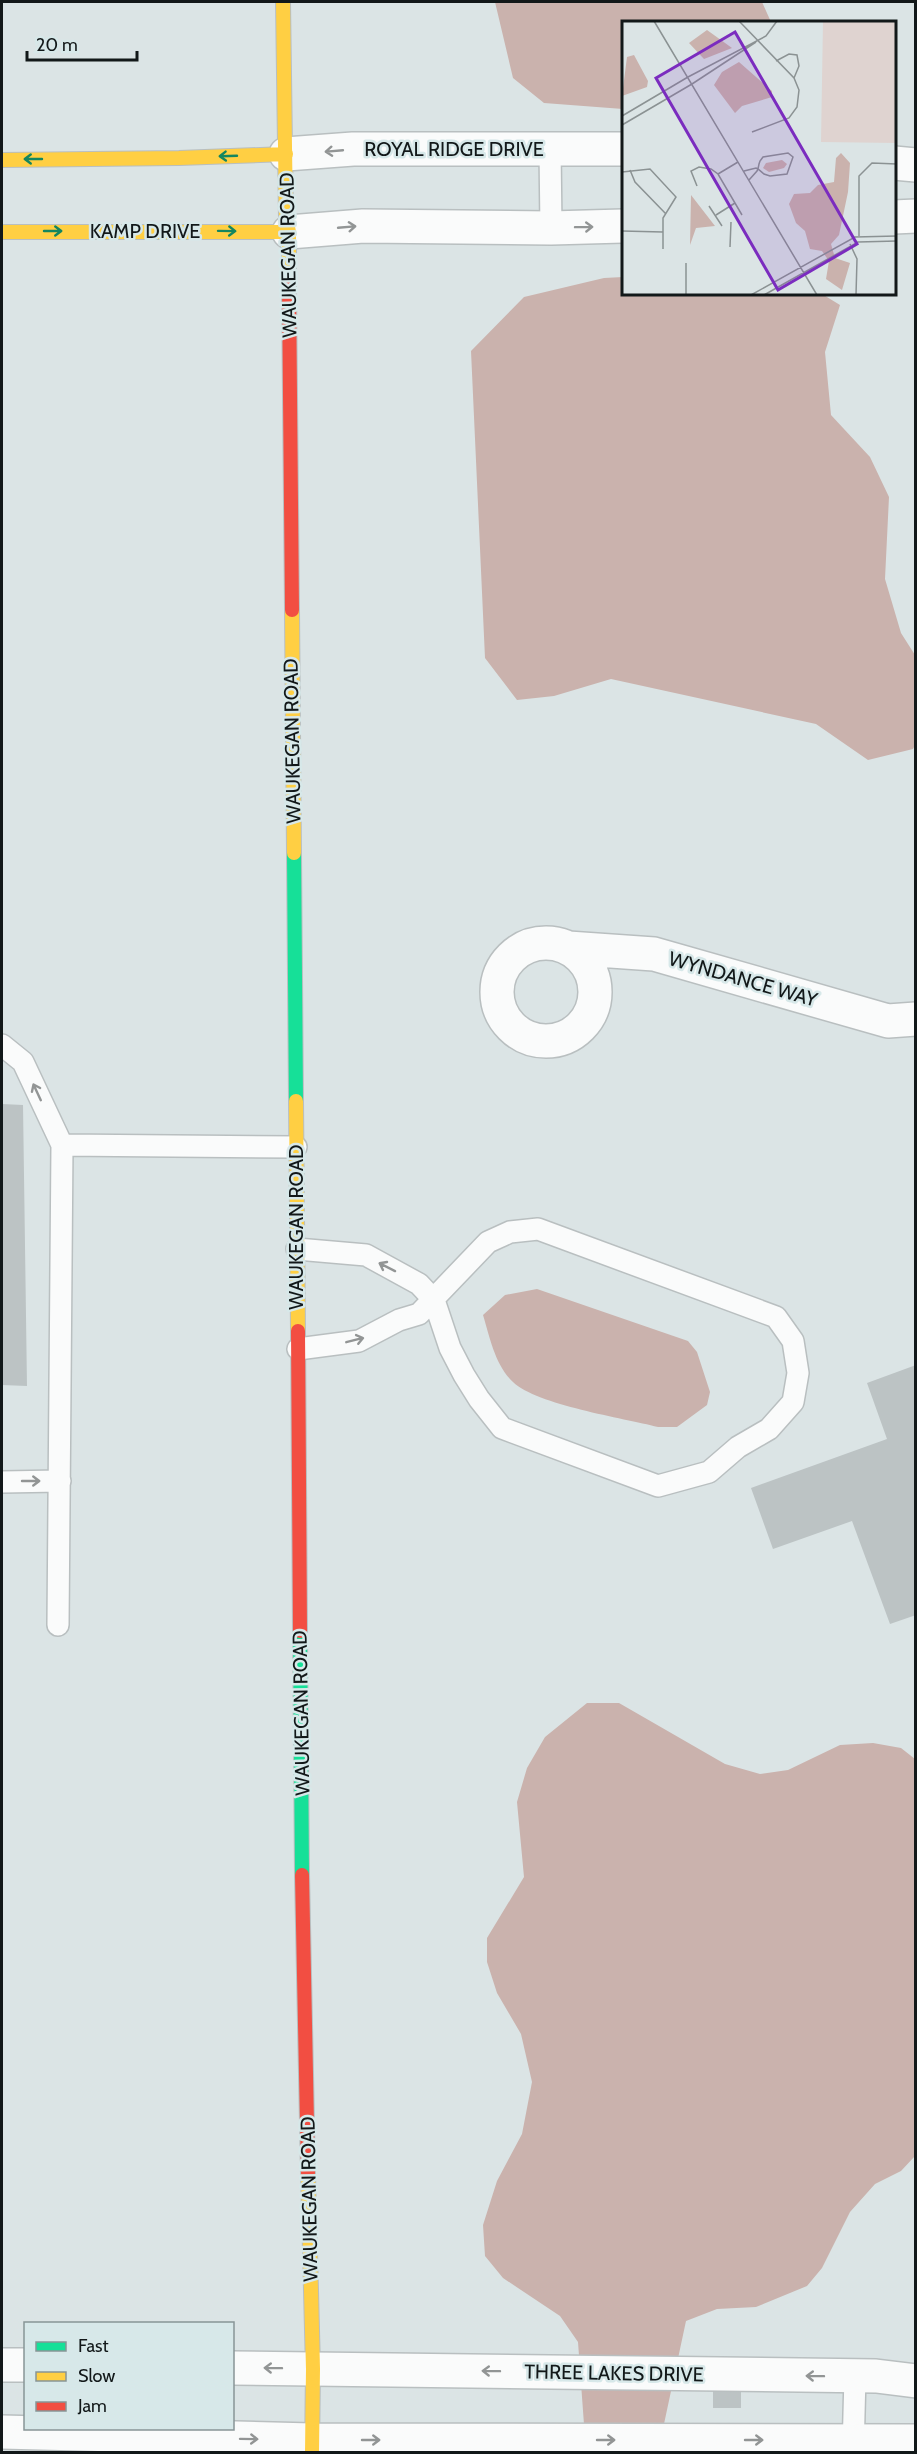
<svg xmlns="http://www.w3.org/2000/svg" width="917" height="2454" viewBox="0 0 917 2454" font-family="Cabin,sans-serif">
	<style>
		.water { fill: #cab2ad }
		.building { fill: #bcc3c4 }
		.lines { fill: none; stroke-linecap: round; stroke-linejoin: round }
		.lane-casing { stroke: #b9bfc0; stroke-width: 24 }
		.street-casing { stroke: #b9bfc0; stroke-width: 36 }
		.fast-casing { stroke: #b9bfc0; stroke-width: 16 }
		.slow-casing { stroke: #b9bfc0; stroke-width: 16 }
		.jam-casing { stroke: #b9bfc0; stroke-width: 16 }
		.lane { stroke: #fafbfb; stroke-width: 21 }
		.street { stroke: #fafbfb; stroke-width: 33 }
		.fast { stroke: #16e098; stroke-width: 14 }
		.slow { stroke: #ffcf43; stroke-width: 14 }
		.jam { stroke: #f24e42; stroke-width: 14 }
		.oneway { stroke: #929595 }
		.oneway2 { stroke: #14865f }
		.labels { text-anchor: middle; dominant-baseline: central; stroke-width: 5; stroke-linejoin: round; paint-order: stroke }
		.street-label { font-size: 20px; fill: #121819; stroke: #d7e8e9 }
		.inset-road { fill: none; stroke: #8b9293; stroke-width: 1.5 }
		.view { fill: #7b2cbf; fill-opacity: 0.15; stroke: #7b2cbf; stroke-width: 3 }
		.inset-edge { fill: none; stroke: #121819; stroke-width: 3 }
	</style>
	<rect width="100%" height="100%" fill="#dbe4e5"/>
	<!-- water -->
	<path class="water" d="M495,2H762L771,22H623V109L544,103L513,78Z
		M623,277V294H822L840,305L825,352L831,415L870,457L889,497L885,579L901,633L915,655L916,743L913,749L868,760L816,724L611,679L554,696L517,700L485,658L471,351L524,297L604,278Z
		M537,1289L688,1341L697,1352L710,1392L707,1405L677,1427H658C623,1418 537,1405 513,1382C495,1365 490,1338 483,1315L505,1295Z
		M587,1703H619L725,1764L760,1774L788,1770L840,1745L873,1743L901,1748L915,1759V2156L901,2171L875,2184L850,2212L822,2268L807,2286L756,2307L717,2309L686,2321L658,2452H586L578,2342L560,2316L503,2278L485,2256L483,2225L497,2181L522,2134L532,2082L521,2034L497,1993L487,1962V1938L524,1877L517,1802L527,1768L545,1737Z"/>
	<!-- building -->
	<path class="building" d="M2,1104L23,1105L27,1386L2,1385Z
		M916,1365V1615L890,1624L852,1521L773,1549L751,1488L887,1439L867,1383Z
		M713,2388H741V2408H713Z"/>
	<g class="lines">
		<!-- lane casing -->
		<g class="lane-casing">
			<path id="lane" d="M550,149L551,228
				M2,1045L23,1062L62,1145L58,1625
				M62,1145L296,1147
				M297,1249L366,1255L419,1284L434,1300L450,1348L464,1375L479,1399L502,1428L658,1486L709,1472L738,1447L769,1429L793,1402L798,1373L793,1341L776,1317L538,1229L510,1232L488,1242L419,1314L399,1320L359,1341L298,1349
				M2,1482L60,1481
				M853,2452L855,2376"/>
		</g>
		<!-- street casing -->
		<g class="street-casing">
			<path id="street" d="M286,154L353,149H623
				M894,163L916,165
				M894,217L916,216
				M289,232L363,226L551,228L623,226
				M497 992a49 49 0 1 1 98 0a49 49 0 1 1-98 0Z
				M568,948L654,954L888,1021L916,1019
				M2,2365H26
				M232,2368L876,2376L916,2381
				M2,2432L312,2440L916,2441"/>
		</g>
		<!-- fast casing -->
		<g class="fast-casing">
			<path id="fast" d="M294,853L296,1101
				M300,1631L302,1875"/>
		</g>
		<!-- slow casing -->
		<g class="slow-casing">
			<path id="slow" d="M283,2L286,218L289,232V288
				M2,160L179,158L286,154
				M2,232H289
				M292,610L294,853
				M296,1101L298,1331
				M308,2173L313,2369L312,2452"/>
		</g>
		<!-- jam casing -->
		<g class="jam-casing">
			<path id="jam" d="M289,288L292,610
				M298,1331L300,1631
				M302,1875L308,2173"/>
		</g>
		<!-- lane -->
		<use href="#lane" class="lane"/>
		<!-- street -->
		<use href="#street" class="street"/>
		<!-- fast -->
		<use href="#fast" class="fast"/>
		<!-- slow -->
		<use href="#slow" class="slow"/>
		<!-- jam -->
		<use href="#jam" class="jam"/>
	</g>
	<!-- one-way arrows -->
	<defs><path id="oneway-shaft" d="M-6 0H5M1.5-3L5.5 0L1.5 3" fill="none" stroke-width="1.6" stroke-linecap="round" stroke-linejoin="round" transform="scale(1.5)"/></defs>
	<g class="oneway">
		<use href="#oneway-shaft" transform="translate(334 151) rotate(175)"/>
		<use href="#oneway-shaft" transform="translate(347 227) rotate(-5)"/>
		<use href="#oneway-shaft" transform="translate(584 227) rotate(-1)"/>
		<use href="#oneway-shaft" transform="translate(37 1092) rotate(-115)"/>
		<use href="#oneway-shaft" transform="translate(387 1267) rotate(-153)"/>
		<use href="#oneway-shaft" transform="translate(355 1340) rotate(-14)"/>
		<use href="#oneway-shaft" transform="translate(31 1481)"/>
		<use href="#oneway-shaft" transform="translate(273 2368) rotate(-179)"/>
		<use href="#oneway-shaft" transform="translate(491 2371) rotate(-179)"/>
		<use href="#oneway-shaft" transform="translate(815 2376) rotate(-179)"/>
		<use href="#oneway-shaft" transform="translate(249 2439) rotate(1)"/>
		<use href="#oneway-shaft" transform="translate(371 2440)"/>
		<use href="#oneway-shaft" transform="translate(606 2440)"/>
		<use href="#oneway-shaft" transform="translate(754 2440)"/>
	</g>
	<g class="oneway2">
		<use href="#oneway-shaft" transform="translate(228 156) rotate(178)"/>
		<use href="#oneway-shaft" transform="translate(33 159) rotate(180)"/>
		<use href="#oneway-shaft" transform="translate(53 231)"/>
		<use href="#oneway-shaft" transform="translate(227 231) rotate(1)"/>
	</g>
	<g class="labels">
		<!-- street labels -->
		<g class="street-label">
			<text x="454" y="149">ROYAL RIDGE DRIVE</text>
			<text x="145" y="231">KAMP DRIVE</text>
			<text transform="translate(288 255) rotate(-91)">WAUKEGAN ROAD</text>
			<text transform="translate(292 741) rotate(-91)">WAUKEGAN ROAD</text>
			<text transform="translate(743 979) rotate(16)">WYNDANCE WAY</text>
			<text transform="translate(296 1227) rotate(-90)">WAUKEGAN ROAD</text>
			<text transform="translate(301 1713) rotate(-91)">WAUKEGAN ROAD</text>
			<text transform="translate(309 2199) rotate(-91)">WAUKEGAN ROAD</text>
			<text transform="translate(614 2373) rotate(1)">THREE LAKES DRIVE</text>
		</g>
	</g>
	<!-- overview -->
	<g transform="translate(622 21)">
		<rect width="274" height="274" fill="#dbe4e5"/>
		<path d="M201,0H274V122L199,121Z" fill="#dfd3d0"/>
		<path d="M85,9L110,27L82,38L67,22ZM12,34L26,60L25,66L0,75L5,36ZM117,41L150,70V76L120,85L113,92L92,64L100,51ZM219,132L228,142L226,171L217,214L209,223L213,237L228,242L220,269L204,258L207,240L200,230L188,228L183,210L174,202L167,183L172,173L188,172L196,164L212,161L214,137ZM160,139L165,143L162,147L147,151L141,147L144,142ZM69,174L93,205L74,207L68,224Z" fill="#cab2ad"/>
		<path class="inset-road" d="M32,0L195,274M117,0L172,57L177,69L175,86L167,97L130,111M154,40L167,33L175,34L177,45L172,57M66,56L144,15L155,0M70,63L134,21M0,95L66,56M0,104L70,63M8,149L13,161L44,193M122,150L134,147L136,148L142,153L148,155L165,153L171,136L166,132L141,136L138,140L137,143L136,148L135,150L127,159M0,151L28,148L54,176L41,197V228M96,153L116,141M75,165L69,150L77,146L89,148L96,153L120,194M87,185L100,205M94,194L113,182M0,210L41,211M237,215V155L250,142L275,143M228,223L235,238L234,274M108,226L109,201M64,274V242M129,274L233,216L275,215M142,274L236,221L275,220"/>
		<path class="view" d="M113,11L235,223L156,269L34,57Z"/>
		<rect width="274" height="274" class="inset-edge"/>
	</g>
	<!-- border -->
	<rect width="917" height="2454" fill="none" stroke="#121819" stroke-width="6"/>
	<!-- legend -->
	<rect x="24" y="2322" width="210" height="108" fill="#d7e8e9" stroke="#889596" stroke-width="1.5"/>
	<rect x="36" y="2342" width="30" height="9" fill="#16e098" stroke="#889596" stroke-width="1.5"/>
	<text x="78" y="2352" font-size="18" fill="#121819">Fast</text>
	<rect x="36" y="2372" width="30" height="9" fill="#ffcf43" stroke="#889596" stroke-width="1.5"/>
	<text x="78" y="2382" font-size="18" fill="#121819">Slow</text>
	<rect x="36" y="2402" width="30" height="9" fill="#f24e42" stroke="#889596" stroke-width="1.5"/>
	<text x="78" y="2412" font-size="18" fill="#121819">Jam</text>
	<!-- scale -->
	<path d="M27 51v9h110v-9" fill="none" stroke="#121819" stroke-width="3"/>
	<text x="36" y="51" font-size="18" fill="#121819" stroke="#d7e8e9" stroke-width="4.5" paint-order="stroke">20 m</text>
</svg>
